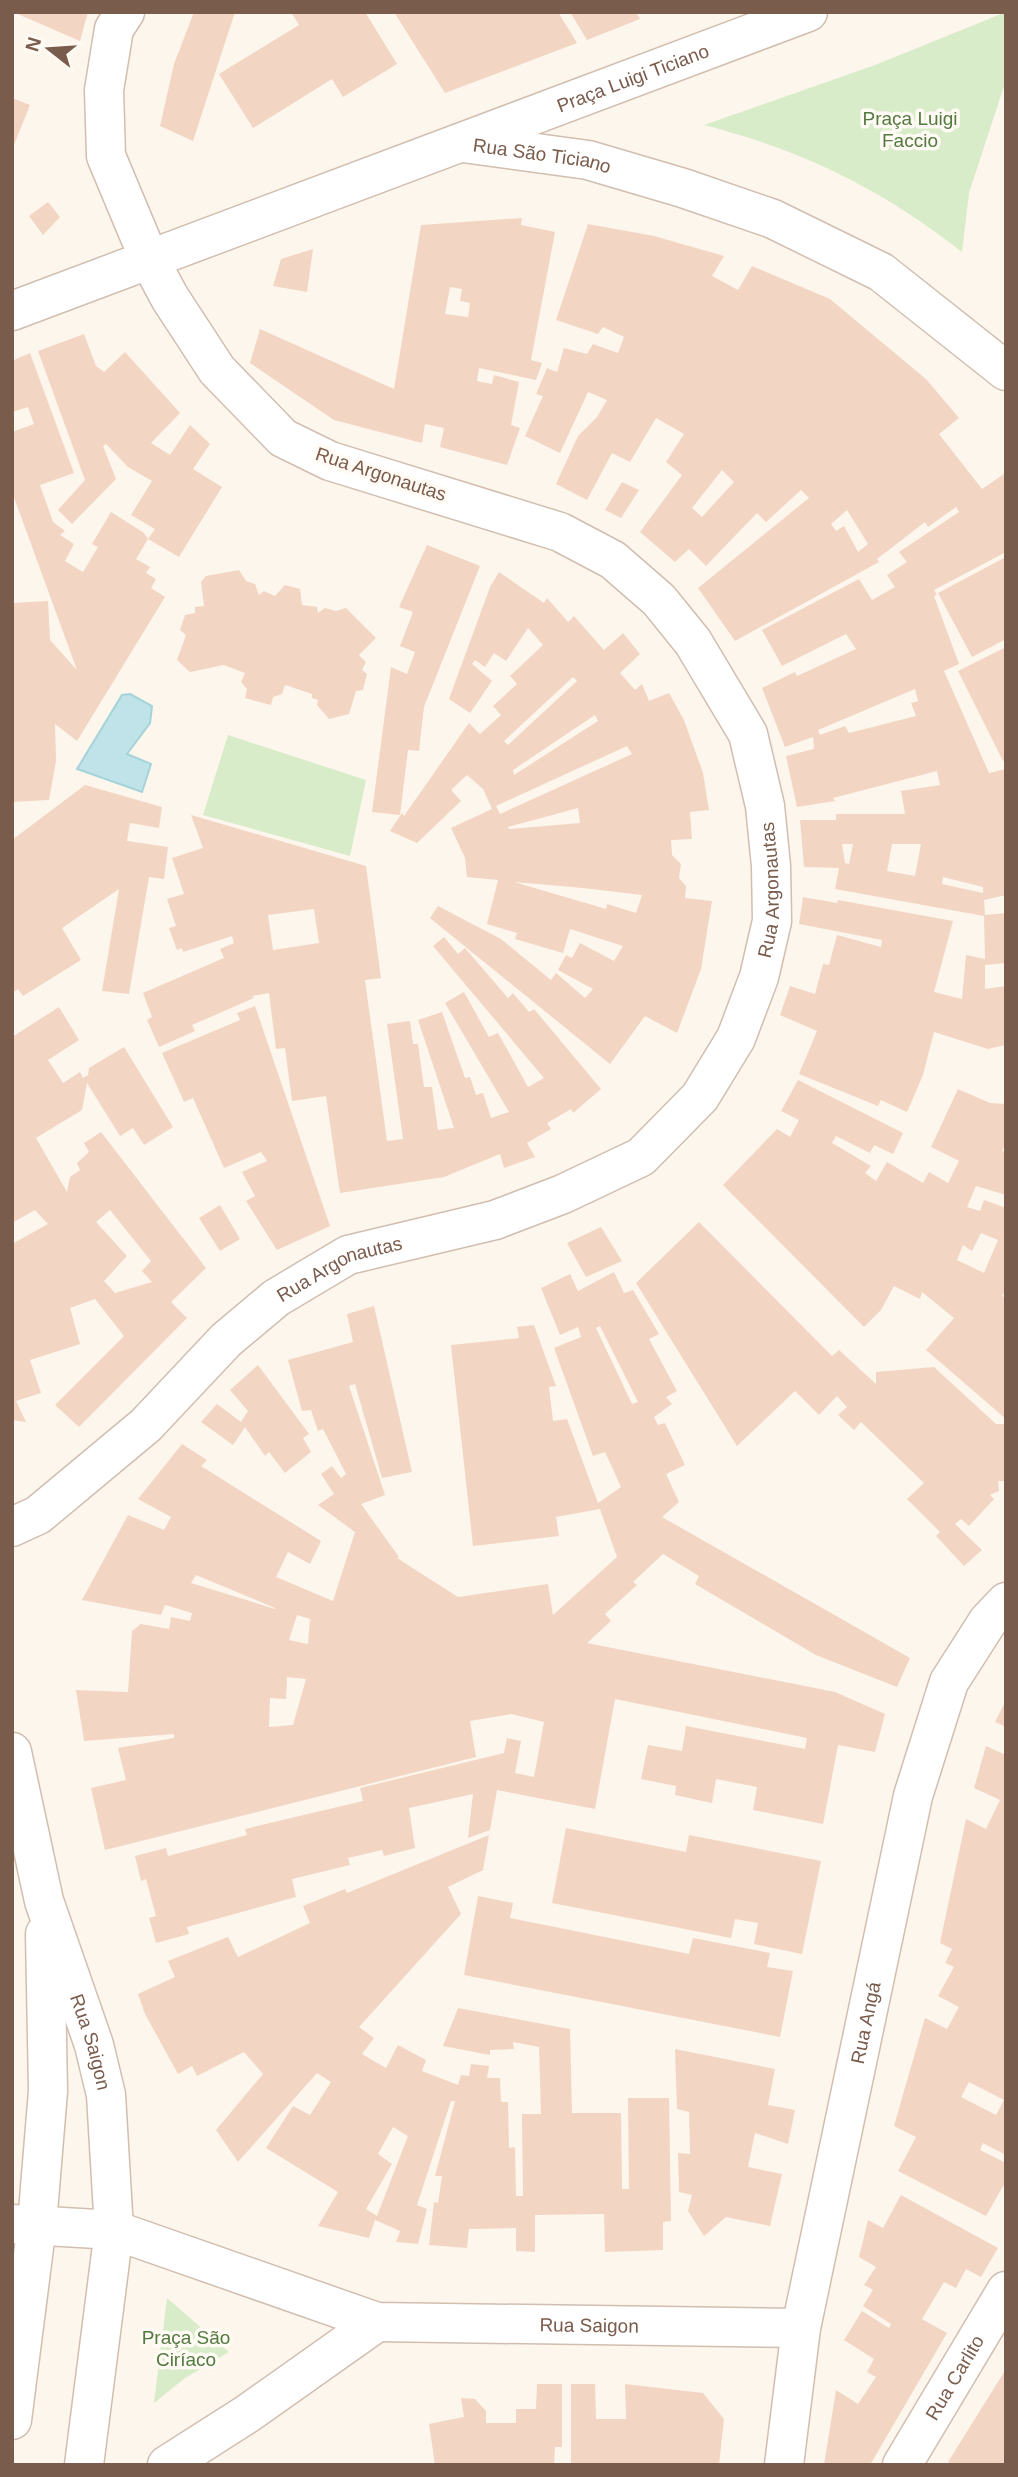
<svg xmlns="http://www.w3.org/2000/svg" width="1018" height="2477" viewBox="0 0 1018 2477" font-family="Arial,sans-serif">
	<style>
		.green { fill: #d8ecc9 }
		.water { fill: #bfe3e8; stroke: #a5d3da; stroke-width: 2 }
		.building { fill: #f3d5c3; fill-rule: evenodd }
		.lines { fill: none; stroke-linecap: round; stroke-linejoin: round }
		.minor-casing { stroke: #d1beb0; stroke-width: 41 }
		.minor { stroke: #fff; stroke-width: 38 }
		.labels { text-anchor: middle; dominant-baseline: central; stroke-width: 7; stroke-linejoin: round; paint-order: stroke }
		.street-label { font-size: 19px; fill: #7a5c4d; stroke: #fffaf3 }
		.park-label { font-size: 19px; fill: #537a41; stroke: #fffaf3 }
	</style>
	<rect width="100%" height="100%" fill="#fdf6ec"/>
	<!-- green -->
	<path class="green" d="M1006,12V80L969,193L962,252C882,189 802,150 704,125L875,65Z
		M228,735L366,780L350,856L203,815Z
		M167,2298L229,2352L185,2378L154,2403Z"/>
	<!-- water -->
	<path class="water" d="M130,694L152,706L150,723L127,754L151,764L142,792L77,769L122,695Z"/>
	<!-- building -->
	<path class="building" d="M13,12H88L80,41Z
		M194,12H235L193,141L160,126L174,64Z
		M291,12H365L397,64L343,97L332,79L253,128L219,74L299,25Z
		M394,12H558L577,43L445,93Z
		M570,12H636L640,19L587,40Z
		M12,98L30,105L12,150Z
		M48,202L60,217L43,235L29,216Z
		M522,218L521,225L555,232L531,360L542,363L536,380L479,368L477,381L492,384L494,375L519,382L511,425L520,428L507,465L440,447L444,428L425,424L422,443L334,420L250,363L260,329L394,389L421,225ZM450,287L462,289L460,301L470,303L468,317L445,314Z
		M588,224L654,236L724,256L712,276L738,290L752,266L830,299L926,379L959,418L939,434L982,489L1004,474L1006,477V552L934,590L937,595L934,596L959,664L944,671L989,773L1006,769V895L984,900L985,915L1006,913V963L985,965V989L1006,986V1045L988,1049L934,1032L923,1075L907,1112L881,1100L878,1106L799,1074L817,1031L780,1015L790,986L815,994L823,964L829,965L837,935L881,947L882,940L799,924L803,897L837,903L838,900L953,921L934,992L962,999L966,955L985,959L984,916L835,889L839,868L804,867L800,820H836V814H905L901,791L940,785L937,771L833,798L835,801L797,807L786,756L814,749L813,737L785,747L762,688L795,672L797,676L856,649L846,634L782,666L762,630L859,579L872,600L895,587L887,575L907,562L899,552L959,512L956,507L928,527L925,522L877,559L879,562L735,641L698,588L809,498L801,490L766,522L757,513L706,566L689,549L675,562L640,532L682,475L666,462L684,434L656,418L630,462L612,453L587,500L556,484L578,436L597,417L607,400L588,392L560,453L525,436L543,396L536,394L547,368L557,372L564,348L587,354L593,344L618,353L624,337L603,327L598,334L556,320ZM722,470L734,482L702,517L692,508ZM847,510L868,544L858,552L844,526L836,531L831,524ZM915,689L918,701L911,703L916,716L849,733L845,726L820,735L818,730ZM842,844H853L849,864L845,863ZM892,844H921L915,876L887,871ZM943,877L983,887V893L942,884Z
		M313,249L307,292L273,286L281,259Z
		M84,334L96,366L104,372L125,352L180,413L151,443L170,455L190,425L210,444L193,469L222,487L179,557L148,539L155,529L131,515L152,481L128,467L106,444L103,446L116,479L72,524L58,510L85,480L38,351Z
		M30,353L74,473L40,485L53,522L65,531L60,535L74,544L65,561L83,572L98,547L92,544L111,512L144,533L148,539L136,559L150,567L146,573L156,579L151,588L165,597L77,741L55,724L56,761L49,800L12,802V603L48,601L50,640L77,670L12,492V432L34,424L28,407L12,412V361Z
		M622,482L639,490L621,518L605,510Z
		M427,545L480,566L424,707L419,751L408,750L400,815L372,812L391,667L407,674L415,652L400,646L413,612L399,607Z
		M1006,557V639L972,657L938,593Z
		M239,570L246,581L255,584L259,595L264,591L275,596L285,585L300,589L302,605L317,607L318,613L325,608L336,611L346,608L376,638L359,655L366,662L362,670L367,674L363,690L356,691L349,714L329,719L317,705L318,700L312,698V694L285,685L282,694L273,697L271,705L245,698L247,689L241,682L245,673L224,665L190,672L177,660L186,635L180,630L185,615L195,613V607L204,606L201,582L206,576Z
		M499,572L544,603L547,598L568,622L574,616L604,650L623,633L640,654L620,673L635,690L642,684L649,701L669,693L684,720L703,773L709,810L690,812L692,839L671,840L672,855L681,864L679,878L686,886L685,898L712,901L701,969L677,1033L645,1016L610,1064L430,918L438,906L501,939L551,980L556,973L585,998L593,989L558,970L566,955L572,958L580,943L614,961L623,946L570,929L563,953L515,939L517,933L487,924L498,880L467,877L465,858L451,828L492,809L483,789L467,775L451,790L461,801L417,843L390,831L402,813L404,816L469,723L480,734L501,715L493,706L517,684L510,676L543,645L528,628L506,661L494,653L485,667L475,660L472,664L492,681L470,713L449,699L490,587ZM573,677L577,681L508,745L504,741ZM595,715L598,721L514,775L513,770ZM627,746L632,754L500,814L496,806ZM578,808L580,823L509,829L508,827ZM514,882L583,888L642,895L636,913L607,904L606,909Z
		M1006,647V759L1003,761L958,671Z
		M85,785L162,807L159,828L130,823L127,841L168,847L164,879L149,877L129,994L102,991L119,889L62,928L81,960L23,996L18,989L12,993V840Z
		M191,815L366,866L381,978L365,980L387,1141L403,1139L387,1024L410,1021L413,1044H418L424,1087H432L438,1130L454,1128L418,1020L442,1012L465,1078L470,1077L476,1095L483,1093L491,1118L509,1112L445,1003L464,992L489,1037L498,1033L528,1087L544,1078L433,946L444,937L458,954L465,948L508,998L513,993L529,1012L534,1009L601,1089L573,1113L571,1109L547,1123L551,1129L527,1143L535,1157L504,1168L500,1154L444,1177L340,1193L326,1096L292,1101L285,1048L276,1049L269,993L252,996L254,998L192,1025L195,1031L159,1047L147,1020L152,1017L143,993L224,958L220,949L234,943L232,936L183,952L182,948L177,950L169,928L176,926L167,899L184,894L172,858L203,848ZM314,909L319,943L273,950L268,915Z
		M255,1006L330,1226L277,1250L246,1201L255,1196L242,1172L267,1161L261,1152L224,1168L193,1098L184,1102L162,1053L240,1020L237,1013Z
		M59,1007L79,1040L48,1060L63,1083L80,1072L83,1078L88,1075L89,1068L124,1047L173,1127L144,1145L133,1128L120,1136L87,1083L82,1110L36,1138L67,1192L70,1177L80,1170L77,1163L89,1152L84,1143L101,1132L206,1268L171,1302L187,1318L79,1427L55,1405L124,1336L95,1299L70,1308L80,1344L30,1360L41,1393L16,1401L26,1422L12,1420V1244L48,1224L35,1210L12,1223V1037ZM110,1210L151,1261L142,1271L152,1282L115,1293L104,1281L127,1256L96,1222Z
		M798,1080L903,1133L893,1154L874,1145L870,1153L836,1136L832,1143L871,1166L865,1173L876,1181L887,1162L923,1183L929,1172L948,1183L959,1161L931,1147L958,1089L990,1103L1006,1104V1142L1002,1151L1006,1152V1195L976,1186L967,1207L980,1211L984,1200L1006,1208V1290L1002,1296L1006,1298V1419L926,1350L954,1318L922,1292L920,1299L894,1286L881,1310L864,1327L723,1185L777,1129L790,1137L799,1120L781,1111ZM981,1233L998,1240L984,1273L957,1260L963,1245L972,1251Z
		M220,1205L240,1239L220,1251L199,1218Z
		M699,1222L832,1356L839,1350L876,1384V1372L934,1367L996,1424H1004L1006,1481H998L999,1491L990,1495L994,1499L969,1526L961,1519L955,1524L982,1550L964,1566L936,1536L940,1532L907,1499L924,1483L861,1422L854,1430L838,1415L847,1407L837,1396L819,1415L795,1391L737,1446L636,1283Z
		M601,1227L622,1261L586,1277L567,1243Z
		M614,1272L624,1293L633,1290L659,1334L649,1339L677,1391L666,1397L672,1404L654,1417L658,1425L665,1423L685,1465L666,1474L679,1502L662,1517L910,1658L897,1687L816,1655L695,1584L699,1576L663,1554L633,1582L637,1585L605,1614L611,1621L587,1643L835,1692L885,1714L875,1752L838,1745L823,1824L753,1810L757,1787L716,1779L712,1803L675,1795L676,1786L641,1779L648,1745L682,1751L686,1726L805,1749L807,1738L615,1699L595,1809L497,1790L490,1830L468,1838L473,1794L409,1808L415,1848L384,1856L382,1850L348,1858L350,1865L292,1879L296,1897L187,1927L189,1934L156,1943L149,1918L156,1916L146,1879L141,1881L135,1856L166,1848L168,1856L247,1835L245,1829L363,1801L360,1788L504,1753L507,1738L521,1741L515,1773L534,1777L544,1722L511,1714L470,1721L476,1757L105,1850L91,1788L126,1780L118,1748L174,1738V1734L84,1741L76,1690L128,1692L132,1631L141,1624L169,1629L171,1617L190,1621L192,1613L165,1605L161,1615L82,1600L128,1515L164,1530L171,1517L138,1499L182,1444L207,1460L201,1466L321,1541L310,1564L288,1552L276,1577L333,1601L355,1532L318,1505L334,1494L321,1474L332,1466L341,1478L346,1474L323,1429L318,1431L311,1410L302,1411L288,1360L353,1342L347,1314L374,1306L412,1472L382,1478L355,1384L349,1386L385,1495L361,1504L399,1557L397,1558L458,1597L548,1584L553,1615L617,1557L600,1509L556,1517L559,1536L473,1546L451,1345L519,1338L517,1327L534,1325L556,1386L549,1387L553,1421L567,1419L598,1503L621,1487L605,1452L593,1456L554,1348L581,1337L578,1327L560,1335L541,1288L570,1274L578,1291ZM600,1326L638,1402L632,1404L596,1328ZM196,1575L275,1608V1609L191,1583ZM297,1615L310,1619L308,1644L289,1640ZM287,1677L306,1679L293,1725L269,1727L270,1698L286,1699Z
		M258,1365L309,1434L303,1438L311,1452L285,1473L269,1452L265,1456L245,1427L233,1445L201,1422L217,1404L241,1422L248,1411L230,1390Z
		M1006,1700V1727L995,1722Z
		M986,1746L1006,1755V2155L983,2143L980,2150L1006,2163V2181L986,2216L898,2171L916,2137L894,2126L925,2018L947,2029L959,2007L938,1996L954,1967L945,1963L952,1949L940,1943L966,1819L986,1829L1000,1800L974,1788ZM969,2082L1004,2100L996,2115L961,2097Z
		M566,1828L686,1852L689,1835L821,1861L802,1954L754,1944L758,1923L735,1919L731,1938L552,1903Z
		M489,1835L483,1870L448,1887L461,1914L359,2027L374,2038L362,2054L386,2068L398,2045L426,2060L422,2071L458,2085L461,2075L469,2076L471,2064L489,2066L487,2078H500L501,2102H508L509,2148L515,2147L516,2196H523L522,2114H541L539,2047L513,2042L514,2049L490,2050V2055L443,2046L458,2008L570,2029L572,2113H621L622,2189H629L628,2098H669L671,2221L663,2222V2250L605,2252L604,2214L535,2215V2252L516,2251V2228L469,2229L467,2248L429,2245L434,2202L438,2203L442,2176H435L455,2101H451L417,2205L427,2209L418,2244L396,2242L400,2231L375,2220L369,2238L318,2226L338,2192L266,2148L293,2106L310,2115L331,2082L317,2073L238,2162L216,2130L263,2074L244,2052L197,2076L192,2066L178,2074L145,2014L138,1994L175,1977L168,1961L228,1937L238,1957L310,1923L303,1906L345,1889L347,1893ZM393,2127L408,2136L377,2216L366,2209L392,2164L378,2154Z
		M478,1896L513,1903L510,1918L689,1954L693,1938L770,1953L767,1967L793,1971L780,2037L464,1975Z
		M675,2049L775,2069L768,2105L795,2110L788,2144L755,2133L748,2167L782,2174L770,2226L726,2217L704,2236L688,2211L692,2195L679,2192L678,2153L690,2154L689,2112L677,2109Z
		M901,2195L998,2248L981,2277L966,2269L956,2288L944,2282L922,2319L947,2333L870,2465H824L836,2390L858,2404L876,2377L867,2372L874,2359L844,2340L862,2311L889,2328L891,2324L863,2306L873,2290L864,2285L876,2267L859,2257L868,2220L883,2228Z
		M1006,2369V2465H953L948,2462Z
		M537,2384H562V2447H555L554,2465H435L429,2424L464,2417L461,2398L475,2399L486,2411V2423H516V2409H536Z
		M571,2384H595L596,2419H626L625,2384L703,2393L724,2419L719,2465H571Z"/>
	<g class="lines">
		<!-- minor casing -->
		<g class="minor-casing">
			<g id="minor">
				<path id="s1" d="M463,143L588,160L683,188L773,219L881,272L1006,371"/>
				<path id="s2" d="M12,311L808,12"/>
				<path id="s3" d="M12,1527L38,1515L146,1425L226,1340L276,1298L348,1255L495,1220L563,1194L641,1157L700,1097L736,1038L759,977L772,921L771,866L765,806L748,734L693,642L659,600L613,560L560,532L330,461L283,438L217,370L170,298L150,261L106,156L104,90L114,29L125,12"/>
				<path id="s4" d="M12,1752L44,1901L94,2045L106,2095L114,2230L84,2465"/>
				<path id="s5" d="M12,2224L114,2230L377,2322L801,2328"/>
				<path d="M12,2420L37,2224L48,2091L45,1934"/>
				<path d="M167,2465L247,2414L377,2322"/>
				<path id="s6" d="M784,2465L801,2328L913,1796L949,1682L988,1621L1006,1602"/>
				<path id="s7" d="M902,2465L1006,2291"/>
			</g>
		</g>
		<!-- minor -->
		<use href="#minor" class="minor"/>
	</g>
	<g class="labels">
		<!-- street labels -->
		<g class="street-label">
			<text stroke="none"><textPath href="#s2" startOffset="663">Praça Luigi Ticiano</textPath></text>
			<text stroke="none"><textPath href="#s1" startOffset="80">Rua São Ticiano</textPath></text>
			<text transform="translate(381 474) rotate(18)">Rua Argonautas</text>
			<text stroke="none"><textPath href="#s3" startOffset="1052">Rua Argonautas</textPath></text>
			<text stroke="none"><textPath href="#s3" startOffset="422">Rua Argonautas</textPath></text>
			<text stroke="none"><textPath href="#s6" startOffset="450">Rua Angá</textPath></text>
			<text stroke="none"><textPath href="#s4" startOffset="301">Rua Saigon</textPath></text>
			<text stroke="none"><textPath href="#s5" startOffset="593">Rua Saigon</textPath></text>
			<text stroke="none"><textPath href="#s7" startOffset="102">Rua Carlito</textPath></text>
		</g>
		<!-- park labels -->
		<g class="park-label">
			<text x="910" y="118">Praça Luigi<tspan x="910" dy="22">Faccio</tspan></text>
			<text x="186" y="2337">Praça São<tspan x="186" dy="22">Ciríaco</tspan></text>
		</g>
	</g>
	<!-- border -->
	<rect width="1018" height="2477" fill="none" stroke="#7a5c4d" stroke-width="28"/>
	<!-- north arrow -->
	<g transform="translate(49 49) rotate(287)" stroke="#fffaf3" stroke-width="5" paint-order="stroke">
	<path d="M0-5L12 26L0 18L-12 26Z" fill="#7a5c4d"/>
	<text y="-10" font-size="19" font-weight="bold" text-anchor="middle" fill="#7a5c4d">N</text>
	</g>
</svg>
